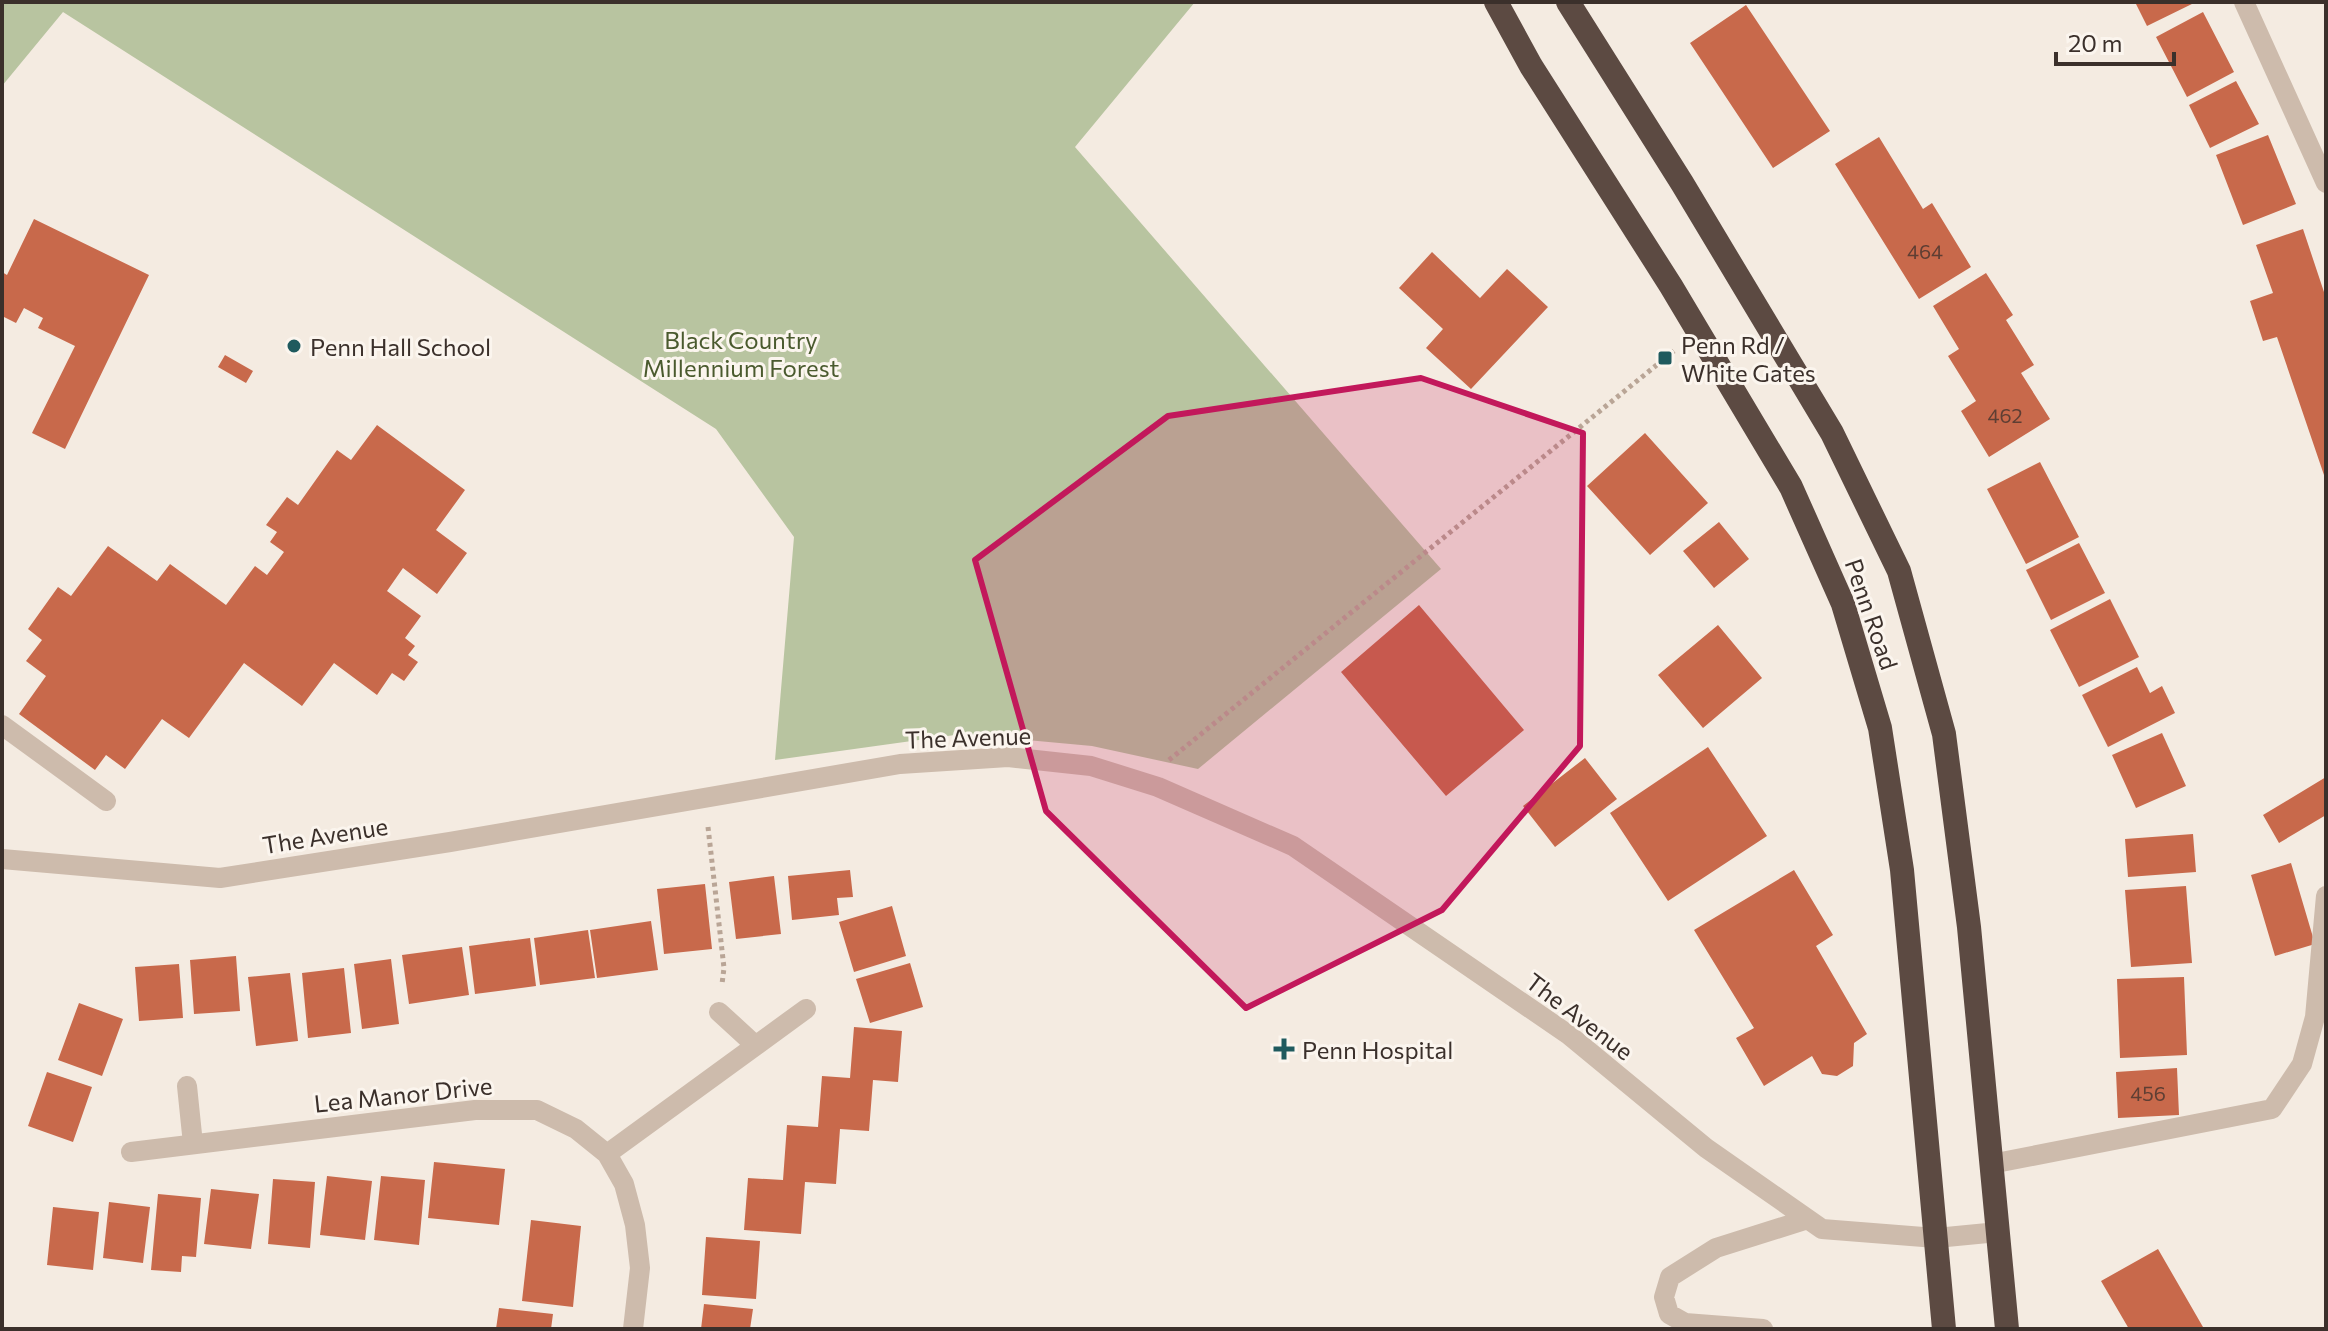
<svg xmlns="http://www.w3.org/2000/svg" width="2328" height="1331" viewBox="0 0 2328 1331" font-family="Commissioner,sans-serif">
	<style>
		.green { fill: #b8c4a0 }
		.building { fill: #c8694b }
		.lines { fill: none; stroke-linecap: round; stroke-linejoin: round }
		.path { stroke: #b9a596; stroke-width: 5; stroke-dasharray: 4 4; stroke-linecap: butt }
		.minor { stroke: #cdbbac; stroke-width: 20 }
		.highway { stroke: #5c4a42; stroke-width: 24 }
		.marked { fill: #c2185b; fill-opacity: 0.2; stroke: #c2185b; stroke-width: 6; stroke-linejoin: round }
		.poi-dot { fill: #1f5a5e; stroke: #fbf5ee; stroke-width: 3 }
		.labels { text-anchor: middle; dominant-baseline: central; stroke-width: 6; stroke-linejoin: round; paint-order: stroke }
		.number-label { font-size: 20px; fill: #5e3e33 }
		.park-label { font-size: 24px; fill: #4a5a2e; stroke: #fbf5ee }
		.poi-label { font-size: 24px; fill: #3b302b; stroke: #fbf5ee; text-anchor: start }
		.street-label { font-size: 24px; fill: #3b302b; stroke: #fbf5ee }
	</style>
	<rect width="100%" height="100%" fill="#f4ebe1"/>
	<!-- green -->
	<path class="green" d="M2,2H1195L1075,147L1441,569L1198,769L1092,746L962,734L775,760L794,537L716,429L63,12L2,86Z"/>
	<!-- building -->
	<path class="building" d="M2135,2H2196L2147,26Z
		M1746,5L1830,131L1773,168L1690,43Z
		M2203,12L2234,72L2187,97L2156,37Z
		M2236,81L2259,124L2210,148L2189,105Z
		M2268,135L2296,204L2243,225L2216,155Z
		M1879,137L1923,209L1932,203L1971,267L1919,299L1835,164Z
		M34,219L149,275L65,449L32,433L75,346L38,328L43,318L24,308L16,323L2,316V272L7,275Z
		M2303,229L2326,298L2325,478L2277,337L2263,341L2250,301L2273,293L2256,245Z
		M1432,252L1480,298L1507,269L1548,307L1471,389L1426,348L1443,329L1399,288Z
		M1986,273L2013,315L2006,320L2034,365L2021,373L2050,419L1989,457L1961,411L1976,401L1948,356L1959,349L1933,306Z
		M225,355L253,371L246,383L218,367Z
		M377,425L465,490L436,530L467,553L437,594L403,568L387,591L421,616L405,638L415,646L408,655L418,662L404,681L392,673L377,695L334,663L302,706L244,663L189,738L162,719L125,769L106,755L95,770L19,714L46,676L26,661L42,640L28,629L58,587L71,596L108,546L157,581L170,564L226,605L255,566L267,575L284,552L270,542L277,532L266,525L287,497L298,505L337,450L351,460Z
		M1645,433L1708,503L1650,555L1587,486Z
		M2040,462L2079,537L2026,564L1987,489Z
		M1719,522L1749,559L1714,588L1683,551Z
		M2079,543L2105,593L2051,620L2026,570Z
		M2110,599L2139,657L2079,687L2050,630Z
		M1419,605L1524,730L1446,796L1341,672Z
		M1718,625L1762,678L1703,728L1658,675Z
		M2137,667L2150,693L2162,686L2175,713L2108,747L2082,695Z
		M2162,733L2186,786L2136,808L2112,755Z
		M1708,747L1767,836L1668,901L1610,813Z
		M1585,758L1617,799L1555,847L1523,806Z
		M2326,777V815L2279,843L2263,815Z
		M2193,834L2196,872L2128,877L2125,839Z
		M2291,863L2315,944L2275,956L2251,875Z
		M850,870L853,897L837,898L839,915L792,920L788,876Z
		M1794,870L1833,935L1816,946L1867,1034L1854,1043L1853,1066L1837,1076L1822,1074L1812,1056L1764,1086L1736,1038L1754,1028L1694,930Z
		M774,876L781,934L736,939L729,882Z
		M705,884L712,949L664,954L657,889Z
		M2186,886L2192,963L2131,967L2125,890Z
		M892,906L906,956L854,972L839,922Z
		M651,921L658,970L597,978L590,930Z
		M588,930L595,978L540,985L534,938Z
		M530,938L536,986L475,994L469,946Z
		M462,947L469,995L409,1004L402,955Z
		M236,956L240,1011L194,1014L190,960Z
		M391,959L399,1024L362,1029L354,964Z
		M910,963L923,1007L870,1023L856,979Z
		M179,964L183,1018L139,1021L135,967Z
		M344,968L351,1033L308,1038L302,973Z
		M290,973L298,1041L256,1046L248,977Z
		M2184,977L2187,1055L2120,1058L2117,979Z
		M79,1003L123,1019L102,1076L58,1060Z
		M854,1027L902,1031L898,1082L873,1080L869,1131L840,1129L836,1184L805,1182L801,1234L744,1230L748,1178L783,1180L787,1125L818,1127L822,1076L850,1078Z
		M2177,1068L2179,1115L2118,1118L2116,1072Z
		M47,1072L92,1087L73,1142L28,1126Z
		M434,1162L505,1169L499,1225L428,1218Z
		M327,1176L372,1181L365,1240L320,1235Z
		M381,1176L425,1180L419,1245L374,1240Z
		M273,1179L315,1182L310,1248L268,1244Z
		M211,1189L259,1194L251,1249L204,1244Z
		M158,1194L201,1198L196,1257L182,1256L181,1272L151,1270Z
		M109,1202L150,1207L143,1263L103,1258Z
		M53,1207L99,1212L93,1270L47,1265Z
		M531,1220L581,1226L573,1307L522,1301Z
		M706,1237L760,1241L756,1299L702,1295Z
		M2158,1249L2203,1327L2200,1329H2129L2101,1281Z
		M704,1304L753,1309L750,1329H701Z
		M499,1308L553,1314L551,1329H496Z"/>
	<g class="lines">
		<!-- path -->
		<path class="path" d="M1169,760L1674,351
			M708,827L724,968L722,984"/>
		<!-- minor -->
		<path class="minor" d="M2244,2L2326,183
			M2,725L106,801
			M2,859L220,878L450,842L900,764L1008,757L1091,766L1158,787L1293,846L1569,1035L1706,1148L1822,1229L1936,1238L1998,1232
			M719,1012L755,1045
			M187,1086L193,1144
			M131,1152L475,1110H537L576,1129L607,1154L624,1184L635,1225L640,1268L633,1329
			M607,1154L806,1009
			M1991,1164L2272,1109L2302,1064L2315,1017L2326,896
			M1763,1329L1685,1323L1669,1314L1664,1297L1670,1277L1716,1248L1808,1219"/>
		<!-- highway -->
		<path class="highway" d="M1496,2L1531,66L1671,286L1791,487L1843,604L1880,728L1902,870L1944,1329
			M1568,2L1682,183L1832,433L1899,571L1944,734L1969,927L2007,1329"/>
	</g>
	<!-- marked area -->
	<path class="marked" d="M1421,378L1583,433L1580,746L1442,910L1246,1008L1046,811L975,560L1168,416Z"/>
	<!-- markers -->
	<g class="poi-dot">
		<circle cx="294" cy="346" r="8"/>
		<rect x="1657" y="350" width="16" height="16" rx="4"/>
		<path d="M1280 1037h8v8h8v8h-8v8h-8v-8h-8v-8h8z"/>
	</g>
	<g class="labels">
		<!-- number labels -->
		<g class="number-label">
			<text x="1925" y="251">464</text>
			<text x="2005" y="415">462</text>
			<text x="2148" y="1093">456</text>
		</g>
		<!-- park labels -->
		<g class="park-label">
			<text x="741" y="339">Black Country<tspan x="741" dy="28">Millennium Forest</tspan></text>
		</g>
		<!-- poi labels -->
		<g class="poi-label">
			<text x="1681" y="344">Penn Rd /<tspan x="1681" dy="28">White Gates</tspan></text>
			<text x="310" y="346">Penn Hall School</text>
			<text x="1302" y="1049">Penn Hospital</text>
		</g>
		<!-- street labels -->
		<g class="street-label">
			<text transform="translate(1872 614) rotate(71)">Penn Road</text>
			<text transform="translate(968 737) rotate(-2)">The Avenue</text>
			<text transform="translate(325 835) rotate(-9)">The Avenue</text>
			<text transform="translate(1580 1016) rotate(37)">The Avenue</text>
			<text transform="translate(403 1094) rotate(-6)">Lea Manor Drive</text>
		</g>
	</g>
	<!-- border -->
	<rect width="2328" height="1331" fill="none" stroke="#3b302b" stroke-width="8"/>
	<!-- scale -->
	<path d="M2056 52v12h118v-12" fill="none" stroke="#3b302b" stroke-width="4"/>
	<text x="2068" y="52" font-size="24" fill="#3b302b" stroke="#fbf5ee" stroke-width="6" paint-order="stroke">20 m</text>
</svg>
